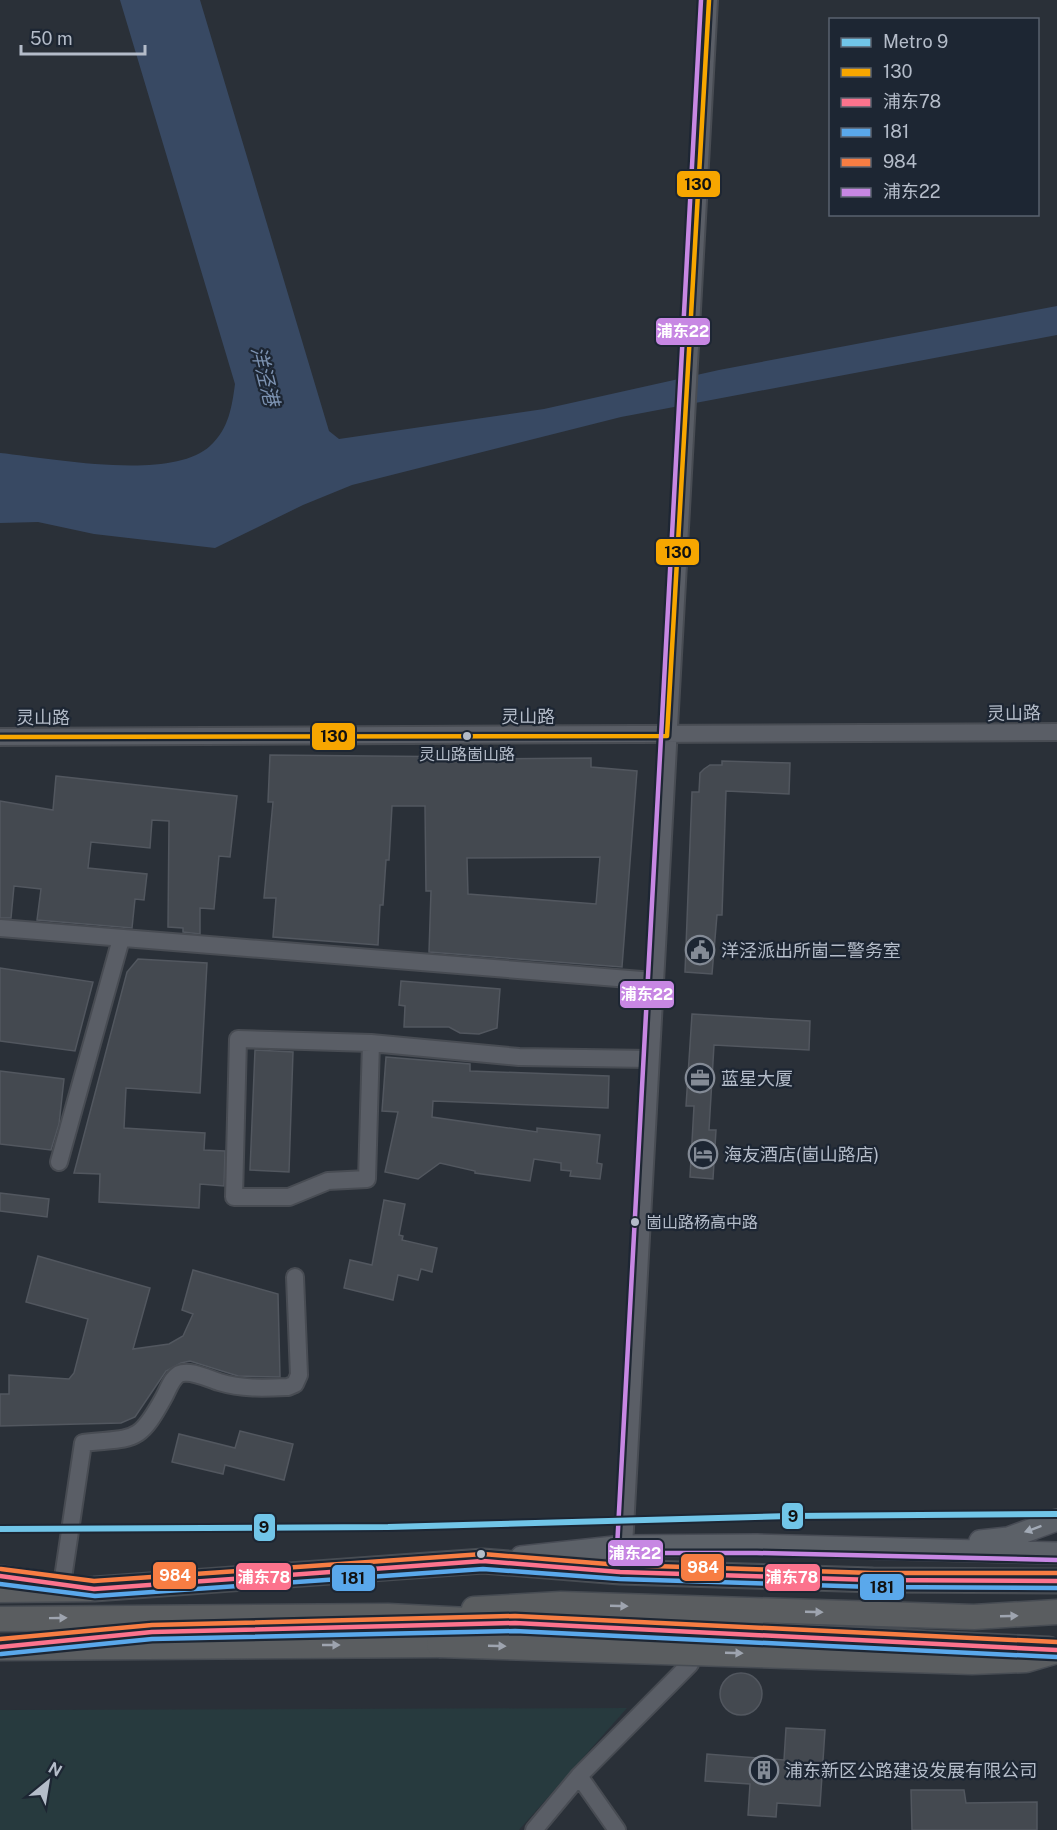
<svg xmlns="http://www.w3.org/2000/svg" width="1057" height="1830" viewBox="0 0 1057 1830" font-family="'Public Sans','Noto Sans SC',sans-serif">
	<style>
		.green { fill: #273a3e }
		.water { fill: #384963 }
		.building { fill: #444950; stroke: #52575f; stroke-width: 1.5; fill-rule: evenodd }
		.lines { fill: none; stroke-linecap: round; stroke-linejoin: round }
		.minor-casing { stroke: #484c53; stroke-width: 20 }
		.major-casing { stroke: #484c55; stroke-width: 24 }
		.highway-casing { stroke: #474c53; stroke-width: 27 }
		.minor { stroke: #5a5e66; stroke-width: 16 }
		.major { stroke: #5c6168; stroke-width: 21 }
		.highway { stroke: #5a5d60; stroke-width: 24 }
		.highway-bridge-casing { stroke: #474c53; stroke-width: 27; stroke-linecap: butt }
		.highway-bridge { stroke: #5a5d60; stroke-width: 24 }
		.bus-1-casing { stroke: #1d2633; stroke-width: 9 }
		.bus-2-casing { stroke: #1d2633; stroke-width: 9 }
		.bus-3-casing { stroke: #1d2633; stroke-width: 9 }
		.bus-4-casing { stroke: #1d2633; stroke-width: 9 }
		.bus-5-casing { stroke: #1d2633; stroke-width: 9 }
		.bus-1 { stroke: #f7a600; stroke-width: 4.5 }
		.bus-2 { stroke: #fc738d; stroke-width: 4.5 }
		.bus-3 { stroke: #5aa8eb; stroke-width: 4.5 }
		.bus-4 { stroke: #f77d43; stroke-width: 4.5 }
		.bus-5 { stroke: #c787e3; stroke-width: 4.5 }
		.metro-1-casing { stroke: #1d2633; stroke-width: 10 }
		.metro-1 { stroke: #71c5e8; stroke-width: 6 }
		.oneway { fill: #a2aab6 }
		.oneway2 { fill: #9ea4af }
		.bus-dot { fill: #b4bcc9; stroke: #1d2633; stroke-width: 2 }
		.labels { text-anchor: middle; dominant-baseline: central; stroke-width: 4.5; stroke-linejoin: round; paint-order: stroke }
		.bus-label { font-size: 16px; fill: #b4bcc9; stroke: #1d2633 }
		.street-label { font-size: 18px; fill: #b4bcc9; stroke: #1d2633 }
		.poi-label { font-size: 18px; fill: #b4bcc9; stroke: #1d2633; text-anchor: start }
		.water-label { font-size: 20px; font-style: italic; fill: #7c92b1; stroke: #1d2633 }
		.line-badge { stroke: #1d2633; stroke-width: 2 }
		.badge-label { font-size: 16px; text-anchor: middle; font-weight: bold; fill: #fff }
		.pale-badge-label { font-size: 16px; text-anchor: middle; font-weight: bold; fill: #111 }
	</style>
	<rect width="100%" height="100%" fill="#2a3038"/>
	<!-- green -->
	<path class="green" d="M627,1708L519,1830H0V1710Z"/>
	<!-- water -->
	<path class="water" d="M120,0H200L329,431L339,439L544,409L719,370L1057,306V335L621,417L352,485L303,505L215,548L94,534L38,522L0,523V453C51,458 171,482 210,446C229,429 232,406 235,384Z"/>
	<!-- building -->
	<path class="building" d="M270,755L474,757V759L591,758V767L637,771L622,967L429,952L431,891H426L425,806H392L389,860H386L383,905H380L378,945L273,937L276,898H264L273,802H268ZM600,857L596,904L468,894L467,858Z
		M722,761L790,763L789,794L726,791L722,915H717L712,974L685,972L692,792H699L700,773L704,769L710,765H722Z
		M56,776L237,796L230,857L219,856L214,909L200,908V934L183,932V928L168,927L169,821L152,820L150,848L91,842L88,868L147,874L144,900L135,899L132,928L37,920L41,889L14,886L11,918H0V801L53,810Z
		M138,959L207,963L200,1093L126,1088L124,1128L205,1133L204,1150L225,1151L224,1186L200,1184L199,1208L99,1202L100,1174L74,1173L127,972Z
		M0,968L93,982L75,1051L0,1041Z
		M401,981L500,989L497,1028L479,1034L460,1033L449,1027H404L405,1006L399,1005Z
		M692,1014L810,1021L809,1050L714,1045L709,1130H716L713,1179L690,1177L694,1106H686Z
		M255,1050L293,1052L289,1172L250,1170Z
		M386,1057L470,1064V1071L609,1076L608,1108L433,1101L432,1117L537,1132V1128L600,1135L597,1163L602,1164L600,1179L570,1176L571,1171L561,1170V1163L534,1159L530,1181L475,1173V1171L440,1163L418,1179L385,1172L398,1112L382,1111Z
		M0,1071L64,1079L59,1124L51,1150L0,1144Z
		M0,1193L49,1199L47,1217L0,1211Z
		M384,1200L405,1204L399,1235L403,1236L402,1240L437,1248L432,1272L421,1269L418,1280L398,1275L393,1300L344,1288L350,1260L372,1265Z
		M38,1256L150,1288L133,1349L169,1344L183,1336L193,1314L182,1310L193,1270L278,1294L280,1377L238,1376L190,1361L181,1363L166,1371L135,1417L121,1423L0,1426V1394H9V1375L69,1379L74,1373L88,1319L26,1302Z
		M240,1431L293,1444L284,1480L225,1465L223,1474L172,1462L179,1434L235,1448Z
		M720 1694a21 21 0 1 1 42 0a21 21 0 1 1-42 0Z
		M786,1728L825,1730L820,1806L777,1803L776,1817L748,1815L750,1784L705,1781L707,1754L784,1760Z
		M911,1790H964L966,1803L1037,1802V1830H912Z"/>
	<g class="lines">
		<!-- minor casing -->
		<g class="minor-casing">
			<path id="minor" d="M0,737L1057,732
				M0,928L654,981
				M371,1043L367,1179L328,1181L289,1197H234L238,1039L371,1043L519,1057L650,1059
				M59,1162L121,939
				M624,1546L709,0
				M62,1585L83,1443C134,1437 138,1445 164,1397C168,1390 171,1379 179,1374C190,1369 209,1379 219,1382C242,1389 264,1388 288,1387L295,1384L299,1375L295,1277
				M579,1776L617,1830
				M534,1830L579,1776L690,1664L689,1645"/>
		</g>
		<!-- major casing -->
		<g class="major-casing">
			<path id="major" d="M980,1541L1008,1538L1057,1520
				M521,1557L624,1546L757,1545L1057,1553
				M0,1576L40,1582
				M96,1638L152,1632L377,1627"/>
		</g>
		<!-- highway casing -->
		<g class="highway-casing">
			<path id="highway" d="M0,1590L94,1589L483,1561L620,1572L873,1580L1057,1581
				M474,1609L561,1604L974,1617L1057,1612
				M0,1619L388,1616L1049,1649
				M0,1648L439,1645"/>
		</g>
		<!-- minor -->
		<use href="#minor" class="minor"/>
		<!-- major -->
		<use href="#major" class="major"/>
		<!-- highway -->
		<use href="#highway" class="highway"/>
		<!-- highway-bridge casing -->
		<g class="highway-bridge-casing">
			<path id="highway-bridge" d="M439,1645L972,1662L1026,1660L1057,1651"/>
		</g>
		<!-- highway-bridge -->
		<use href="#highway-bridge" class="highway-bridge"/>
		<!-- bus-1 casing -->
		<g class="bus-1-casing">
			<path id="bus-1" d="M667,736L709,0
				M0,737L667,736"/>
		</g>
		<!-- bus-2 casing -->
		<g class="bus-2-casing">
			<path id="bus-2" d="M0,1576L94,1589L483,1561L620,1572L873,1580L1057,1581
				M0,1647L152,1632L515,1623L1057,1650"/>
		</g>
		<!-- bus-3 casing -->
		<g class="bus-3-casing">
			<path id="bus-3" d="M0,1584L95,1596L483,1569L620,1579L873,1587L1057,1588
				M1,1654L152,1639L515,1631L1057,1657"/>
		</g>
		<!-- bus-4 casing -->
		<g class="bus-4-casing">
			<path id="bus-4" d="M1,1569L94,1581L483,1554L620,1565L873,1573H1057
				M0,1639L152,1625L515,1616L1057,1642"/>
		</g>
		<!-- bus-5 casing -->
		<g class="bus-5-casing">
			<path id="bus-5" d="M701,0L617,1548L624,1553H757L1057,1560"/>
		</g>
		<!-- bus-1 -->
		<use href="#bus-1" class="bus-1"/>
		<!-- bus-2 -->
		<use href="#bus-2" class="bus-2"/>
		<!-- bus-3 -->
		<use href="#bus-3" class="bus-3"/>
		<!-- bus-4 -->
		<use href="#bus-4" class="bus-4"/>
		<!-- bus-5 -->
		<use href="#bus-5" class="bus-5"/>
		<!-- metro-1 casing -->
		<g class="metro-1-casing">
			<path id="metro-1" d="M0,1529L388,1527L790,1516L1057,1514"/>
		</g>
		<!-- metro-1 -->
		<use href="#metro-1" class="metro-1"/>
	</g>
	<!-- one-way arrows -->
	<defs><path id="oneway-solid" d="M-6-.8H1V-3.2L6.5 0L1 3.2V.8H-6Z" transform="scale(1.5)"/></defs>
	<use class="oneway" href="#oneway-solid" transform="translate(1033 1529) rotate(160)"/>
	<g class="oneway2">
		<use href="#oneway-solid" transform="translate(619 1606) rotate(2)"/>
		<use href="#oneway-solid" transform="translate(814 1612) rotate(2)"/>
		<use href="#oneway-solid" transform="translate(1009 1616) rotate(-2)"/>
		<use href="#oneway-solid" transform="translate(58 1618) rotate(-1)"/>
		<use href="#oneway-solid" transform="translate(331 1645)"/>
		<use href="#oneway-solid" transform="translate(497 1646) rotate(2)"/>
		<use href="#oneway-solid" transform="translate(734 1653) rotate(2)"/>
	</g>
	<!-- icons -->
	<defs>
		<g id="civic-ring" transform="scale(1.5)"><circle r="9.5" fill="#1d2633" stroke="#848b96" stroke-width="1.5"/><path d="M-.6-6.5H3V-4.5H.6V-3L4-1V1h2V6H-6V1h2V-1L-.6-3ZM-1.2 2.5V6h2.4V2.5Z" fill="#848b96"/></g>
		<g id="office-ring" transform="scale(1.5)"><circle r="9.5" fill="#1d2633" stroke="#848b96" stroke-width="1.5"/><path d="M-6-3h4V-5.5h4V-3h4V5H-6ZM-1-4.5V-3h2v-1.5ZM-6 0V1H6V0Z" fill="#848b96"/></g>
		<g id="hotel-ring" transform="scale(1.5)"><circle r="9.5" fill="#1d2633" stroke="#848b96" stroke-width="1.5"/><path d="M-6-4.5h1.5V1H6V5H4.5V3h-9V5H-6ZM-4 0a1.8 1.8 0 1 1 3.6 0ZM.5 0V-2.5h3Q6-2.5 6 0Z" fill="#848b96"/></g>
		<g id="building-ring" transform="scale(1.5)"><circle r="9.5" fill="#1d2633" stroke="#848b96" stroke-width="1.5"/><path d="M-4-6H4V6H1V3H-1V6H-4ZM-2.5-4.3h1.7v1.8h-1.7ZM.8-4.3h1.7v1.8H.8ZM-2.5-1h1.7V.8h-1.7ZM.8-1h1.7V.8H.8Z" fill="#848b96"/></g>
	</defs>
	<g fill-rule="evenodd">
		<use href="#civic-ring" x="700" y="950"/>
		<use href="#office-ring" x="700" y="1078"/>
		<use href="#hotel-ring" x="703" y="1154"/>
		<use href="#building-ring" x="764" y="1770"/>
	</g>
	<!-- markers -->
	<g class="bus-dot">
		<circle cx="467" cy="736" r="5"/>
		<circle cx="635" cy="1222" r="5"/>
		<circle cx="481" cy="1554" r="5"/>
	</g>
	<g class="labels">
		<!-- bus labels -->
		<g class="bus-label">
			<text x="467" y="754">灵山路崮山路</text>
			<text x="646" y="1222" text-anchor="start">崮山路杨高中路</text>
		</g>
		<!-- street labels -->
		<g class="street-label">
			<text transform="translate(1014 713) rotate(-1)">灵山路</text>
			<text x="528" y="716">灵山路</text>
			<text x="43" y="717">灵山路</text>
		</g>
		<!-- poi labels -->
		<g class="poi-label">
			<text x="721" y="950">洋泾派出所崮二警务室</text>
			<text x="721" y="1078">蓝星大厦</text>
			<text x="724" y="1154">海友酒店(崮山路店)</text>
			<text x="785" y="1770">浦东新区公路建设发展有限公司</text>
		</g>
		<!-- water labels -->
		<g class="water-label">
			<text transform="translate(265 376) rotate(76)">洋泾港</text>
		</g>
	</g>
	<g class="line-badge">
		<rect x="676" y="170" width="45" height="28" rx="6" fill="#f7a600"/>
		<rect x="655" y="317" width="56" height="29" rx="6" fill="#c787e3"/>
		<rect x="655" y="538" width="45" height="28" rx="6" fill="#f7a600"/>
		<rect x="311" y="722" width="45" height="29" rx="6" fill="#f7a600"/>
		<rect x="619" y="980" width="56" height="29" rx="6" fill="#c787e3"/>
		<rect x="781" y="1502" width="23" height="28" rx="6" fill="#71c5e8"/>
		<rect x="253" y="1513" width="23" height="29" rx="6" fill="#71c5e8"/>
		<rect x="607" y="1539" width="57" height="28" rx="6" fill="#c787e3"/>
		<rect x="680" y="1553" width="45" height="29" rx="6" fill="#f77d43"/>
		<rect x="152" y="1561" width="45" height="29" rx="6" fill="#f77d43"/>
		<rect x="235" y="1562" width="57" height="29" rx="6" fill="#fc738d"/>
		<rect x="764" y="1563" width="57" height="29" rx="6" fill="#fc738d"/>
		<rect x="331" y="1564" width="45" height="28" rx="6" fill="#5aa8eb"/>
		<rect x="859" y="1573" width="46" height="28" rx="6" fill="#5aa8eb"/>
	</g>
	<g class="badge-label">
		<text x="683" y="337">浦东22</text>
		<text x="647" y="1000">浦东22</text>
		<text x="635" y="1559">浦东22</text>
		<text x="703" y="1573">984</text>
		<text x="175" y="1581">984</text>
		<text x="264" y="1583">浦东78</text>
		<text x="792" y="1583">浦东78</text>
	</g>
	<g class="pale-badge-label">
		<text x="698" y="190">130</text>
		<text x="678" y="558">130</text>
		<text x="334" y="742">130</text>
		<text x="793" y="1522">9</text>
		<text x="264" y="1533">9</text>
		<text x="353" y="1584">181</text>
		<text x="882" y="1593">181</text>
	</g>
	<!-- legend -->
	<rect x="829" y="18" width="210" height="198" fill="#1d2633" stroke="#59626f" stroke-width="1.5"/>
	<rect x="841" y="38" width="30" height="9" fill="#71c5e8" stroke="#59626f" stroke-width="1.5"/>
	<text x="883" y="48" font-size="18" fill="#b4bcc9">Metro 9</text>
	<rect x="841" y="68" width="30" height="9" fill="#f7a600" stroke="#59626f" stroke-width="1.5"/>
	<text x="883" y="78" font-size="18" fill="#b4bcc9">130</text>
	<rect x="841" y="98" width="30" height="9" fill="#fc738d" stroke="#59626f" stroke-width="1.5"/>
	<text x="883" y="108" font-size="18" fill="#b4bcc9">浦东78</text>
	<rect x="841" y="128" width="30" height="9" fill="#5aa8eb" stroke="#59626f" stroke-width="1.5"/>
	<text x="883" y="138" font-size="18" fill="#b4bcc9">181</text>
	<rect x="841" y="158" width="30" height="9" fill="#f77d43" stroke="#59626f" stroke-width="1.5"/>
	<text x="883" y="168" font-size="18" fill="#b4bcc9">984</text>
	<rect x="841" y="188" width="30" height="9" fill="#c787e3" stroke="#59626f" stroke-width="1.5"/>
	<text x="883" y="198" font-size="18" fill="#b4bcc9">浦东22</text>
	<!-- north arrow -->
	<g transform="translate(48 1782) rotate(30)" stroke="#1d2633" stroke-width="4.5" paint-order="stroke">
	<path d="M0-4.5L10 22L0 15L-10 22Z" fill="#b4bcc9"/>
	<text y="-9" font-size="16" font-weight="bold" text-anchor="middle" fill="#b4bcc9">N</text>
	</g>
	<!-- scale -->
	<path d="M21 45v9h124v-9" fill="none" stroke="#b4bcc9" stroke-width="3"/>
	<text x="30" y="45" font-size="18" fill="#b4bcc9" stroke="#1d2633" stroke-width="4.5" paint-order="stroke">50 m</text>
</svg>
